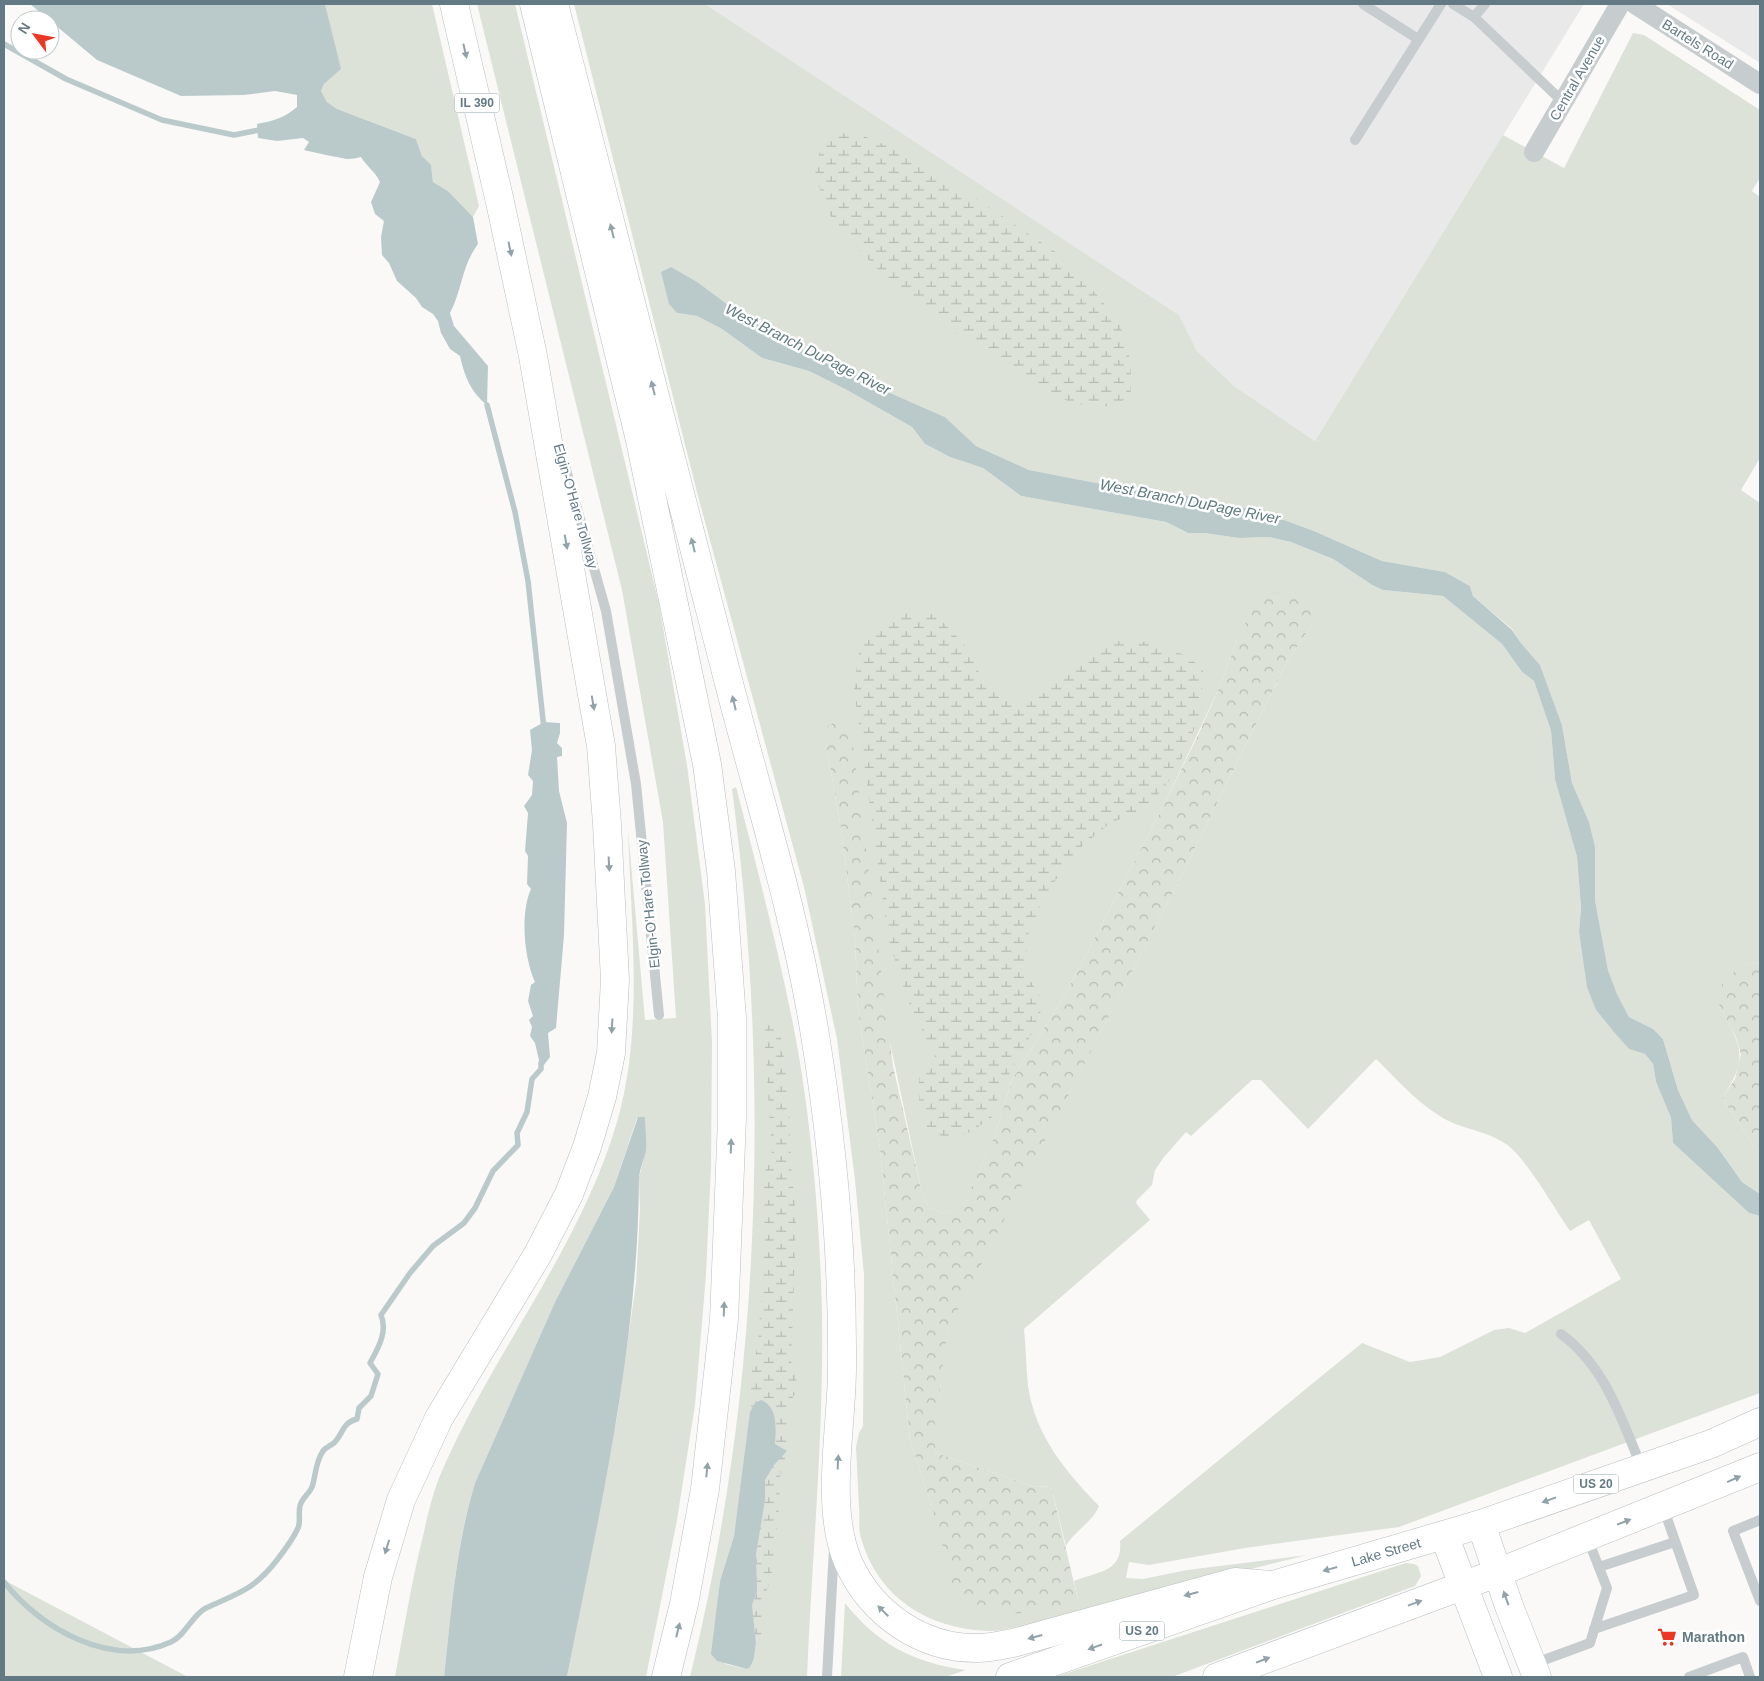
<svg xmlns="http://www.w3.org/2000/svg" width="1764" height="1681" viewBox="0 0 1764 1681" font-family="Helvetica,sans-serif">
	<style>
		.built { fill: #e8e9e8 }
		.green { fill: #dce2d8; fill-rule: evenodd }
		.forest { fill: url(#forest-crowns) }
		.wetland { fill: url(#wetland-marsh) }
		.water { fill: #bacacb }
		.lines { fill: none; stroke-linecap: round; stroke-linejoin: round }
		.stream { stroke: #bacacb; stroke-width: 5.5 }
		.secondary-casing { stroke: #b7bec2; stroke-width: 29 }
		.primary-casing { stroke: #b8bec1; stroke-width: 29 }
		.highway-casing { stroke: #b9bec0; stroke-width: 29 }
		.lane { stroke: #c7cccf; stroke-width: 10 }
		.street { stroke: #c7cccf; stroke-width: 20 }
		.secondary { stroke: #fff; stroke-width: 28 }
		.primary { stroke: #fff; stroke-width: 28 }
		.highway { stroke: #fff; stroke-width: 28 }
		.oneway { fill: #92a2a9 }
		.labels { text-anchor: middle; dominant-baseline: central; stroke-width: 5; stroke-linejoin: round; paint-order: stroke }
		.shield { fill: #fff; stroke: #92a2a9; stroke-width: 1 }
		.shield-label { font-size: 12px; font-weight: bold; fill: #637a84 }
		.street-label { font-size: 14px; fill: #637a84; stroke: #fff }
		.poi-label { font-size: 14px; font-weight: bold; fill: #637a84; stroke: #fff; text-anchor: start }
		.water-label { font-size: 15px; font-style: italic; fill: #5e797d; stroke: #fff }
	</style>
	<defs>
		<pattern id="forest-crowns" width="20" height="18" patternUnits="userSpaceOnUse" patternTransform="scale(1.25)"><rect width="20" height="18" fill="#dce2d8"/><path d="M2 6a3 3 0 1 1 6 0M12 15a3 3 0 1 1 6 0" fill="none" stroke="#b6bcb5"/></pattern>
		<pattern id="wetland-marsh" width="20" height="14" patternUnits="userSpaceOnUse" patternTransform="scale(1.25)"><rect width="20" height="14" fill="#dce2d8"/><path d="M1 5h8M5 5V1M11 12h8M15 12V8" fill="none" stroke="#b6bcb5"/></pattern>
	</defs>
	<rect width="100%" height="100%" fill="#faf9f7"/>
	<!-- built -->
	<path class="built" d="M705,4H1584L1315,441L1234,386L1197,351L1179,315Z
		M1667,4H1760V63Z"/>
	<!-- green -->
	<path class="green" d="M325,4H432L479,206L473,217L448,191L433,182L431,166L422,156L416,139L337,109L327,102L321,91L324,84L340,69Z
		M477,4H515L659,604L687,765L705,904L712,1043L711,1166L706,1275L695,1405L677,1520L646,1677H567L617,1417L636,1283L640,1209L639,1178L646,1149L644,1117L637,1118L614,1187L555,1302L475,1483C456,1546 451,1612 444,1677H395C404,1630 411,1583 423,1536C428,1514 433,1491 442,1471C494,1351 580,1248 617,1122C644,1029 631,925 628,830L645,1020L676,1018L663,822L622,590Z
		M574,4H705L1179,315L1197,351L1234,386L1315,441L1503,135L1564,168L1633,33L1644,35L1760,110V178L1752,191L1760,197V458L1741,490L1760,503V962L1745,965L1719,1005C1741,1046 1750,1057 1722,1098L1755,1148H1760V1194L1742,1182L1718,1148L1692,1120L1678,1090L1663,1039L1652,1029L1629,1017L1617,994L1608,970L1595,900V846L1589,822L1572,783L1562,725L1540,665L1521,643L1512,629L1473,596L1470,586L1445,572L1382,561L1314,531L1260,511L1187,496L1117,487L1029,470L976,446L945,417L881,389L854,373L803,350L722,301L677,313L697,316L722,329L762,358L809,371L845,389L912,427L925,444L950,457L983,468L1021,496L1166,522L1188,533H1204L1239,538L1269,537L1291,542L1333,559L1372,585L1383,590L1443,596L1502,644L1522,672L1534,681L1551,731L1555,778L1577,857L1581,908L1579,931L1596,1010L1629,1049L1645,1054L1653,1064L1656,1082L1671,1118L1673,1143L1749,1213L1760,1216V1393L1399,1527L1245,1548L1149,1565L1129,1562L1126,1578L1143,1579L1187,1570L1307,1555L1027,1625C1015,1627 1001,1631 989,1631C928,1629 878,1598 861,1538C858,1529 860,1517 859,1508C858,1487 857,1467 856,1447L859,1433L863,1426L864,1275L855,1180L837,1039L804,887L698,496ZM1313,623L1288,660L1178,882L949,1326L942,1361L940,1393L932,1434L936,1453L1035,1487L1051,1486L1066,1546C1074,1531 1093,1522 1099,1506C1066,1472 1035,1435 1028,1386C1026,1367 1026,1348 1024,1329L1150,1220L1136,1203L1137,1200L1152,1185L1155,1170L1164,1157L1186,1132L1191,1136L1252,1080H1261L1308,1129L1376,1059C1400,1082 1422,1109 1453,1123C1470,1130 1490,1133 1506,1144C1527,1159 1554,1208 1570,1231L1589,1220L1621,1279L1525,1333L1509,1328L1494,1330L1440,1357L1410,1362L1362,1343L1120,1541C1123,1572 1099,1571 1074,1581L1078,1600L932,1506L910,1440L880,1149L858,1011L855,938L841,829L825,737L922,1193L929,1208L945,1213L962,1209L995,1135L1012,1080L1066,993L1165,803L1220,686L1237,640Z
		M736,787C757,867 778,948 794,1029C811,1117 820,1222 822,1312C824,1434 812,1556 807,1677H690C761,1388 771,1084 732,789ZM745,1461L752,1605L756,1643L754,1660L747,1669L725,1664L717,1611L720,1581L734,1536Z
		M1406,1563L1414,1564L1418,1566L1421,1576L1415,1586L1172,1677H1055Z
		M4,1580L188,1677H4Z
		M845,1603C877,1644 914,1663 966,1670L945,1677H841Z"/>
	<!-- forest -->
	<path class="forest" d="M1275,592C1290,594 1308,598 1316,613L1313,623L1288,660L1178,882L949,1327C944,1349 942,1369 940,1392C937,1417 931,1427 936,1453L1035,1487L1051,1486L1078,1600C1024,1617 1007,1621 955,1594L932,1506L910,1440L880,1149L858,1011L855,938L841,829L825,737L828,726L835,722L845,727L852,737L893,1066L922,1193L929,1208L945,1213L962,1208L995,1135L1012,1080L1066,993L1165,803L1199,733L1220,686L1237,640L1252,610Z
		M1760,962V1148H1755L1722,1098L1735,1079L1741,1054L1736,1037L1719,1005L1723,979L1745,965Z"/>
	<!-- wetland -->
	<path class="wetland" d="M830,133L859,134L914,157L1057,253L1099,297L1120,324L1131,363V391L1120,404L1095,408L1070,402L1031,384L949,329L873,265L828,213L815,175L819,153Z
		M902,611L935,614L964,644L980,674L1002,696L1024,706L1044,693L1068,668L1107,641L1147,642L1185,655L1203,669L1201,714L1175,773L1149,806L1109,824L1075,852L1044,897L1027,937L1026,973L1041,998L1040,1019L1001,1089L991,1119L966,1134L945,1138L927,1127L919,1100V1075L937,1061L908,1001L888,938L854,689L859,651L876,625Z
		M768,1025L778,1029L782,1042L789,1102L791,1166L796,1218L791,1370L796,1376L797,1389L789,1405L787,1451L780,1476L779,1509L771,1579L763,1601V1632L756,1643L752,1605L757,1591L756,1554L765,1500V1480L774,1465L786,1451L775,1444C776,1427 777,1413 765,1401L755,1403L750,1412V1380L758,1344L765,1240L764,1174L772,1152L764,1032Z"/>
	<!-- water -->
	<path class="water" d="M30,4H325L341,69L324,84L321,91L327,102L337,109L416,139L422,156L431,165L433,182L448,191L473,217L478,244C462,265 462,290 450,313L454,326L488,366L487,405C471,393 464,375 460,356L450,349L441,333L438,321L433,314L422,307L416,298L397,281L389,263L382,255L381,237L384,221L375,214L371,202L380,182C375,171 367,167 361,157C357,158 352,159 348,159C345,159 307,151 304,150L309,142L303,138L277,141L258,138L257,124C273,121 284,118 297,107V95L275,91L244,95L181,96L97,60Z
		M671,267L697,282L739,313L803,350L854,373L881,389L945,417L976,446L1029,470L1117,487L1187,496L1260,511L1314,531L1382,561L1445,572L1470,586L1473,596L1512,630L1521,643L1540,665L1562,725L1572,783L1589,822L1595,846V900L1608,970L1617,994L1629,1017L1653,1029L1663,1039L1678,1090L1692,1120L1718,1148L1742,1182L1760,1194V1216L1749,1213L1673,1143L1671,1118L1656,1082L1653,1064L1645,1054L1629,1049L1614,1032L1596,1010L1587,987L1579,931L1581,908L1577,857L1555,779L1551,731L1534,681L1522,672L1502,644L1443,596L1383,590L1372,585L1333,559L1291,542L1269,537L1239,538L1204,533H1188L1166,522L1021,496L983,468L950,457L925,444L912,427L845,389L809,371L762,358L722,329L697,316L677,313L669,304L661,272Z
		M544,722L560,723V733L557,743L562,748V756L557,757L559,791L567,823L564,935L556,1028L548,1033L550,1057L541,1069L535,1043L530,1036L532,1027L529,1020L533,1016L528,1001L531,985L535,982C524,958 520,913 531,889L527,884L528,856L525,851L528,813L524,806L532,795L533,781L528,775L532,750L530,730Z
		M638,1117H645C645,1128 647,1140 646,1151C644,1160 639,1170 639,1180C638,1348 599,1513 567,1677H444C451,1612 456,1546 475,1483L555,1302L614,1187Z
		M761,1400C778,1406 776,1429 775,1444L787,1451L774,1465L765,1480V1500L756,1554L757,1591L752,1605L756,1643L754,1659L750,1667L747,1669L717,1661L711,1654L720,1581L734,1536L750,1412L755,1403Z"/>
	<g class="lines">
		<!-- stream -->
		<path class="stream" d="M4,44L66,79L162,120L234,135L264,129
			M487,405L515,512L528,581L544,729
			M4,1582C41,1629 111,1669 171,1642C186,1635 192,1615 206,1608C238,1593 254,1590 277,1560C284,1551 293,1539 298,1528C301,1522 298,1513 300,1506C302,1498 309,1494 312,1487C316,1475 315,1463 323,1451C326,1447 331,1446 335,1442C344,1432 342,1423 357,1419L359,1408L371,1396L378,1374L370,1363C378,1348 388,1332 381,1315L410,1273L433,1246L464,1223L475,1208L493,1171L518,1145L517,1133L527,1112L532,1079L541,1069V1063"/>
		<!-- secondary casing -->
		<g class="secondary-casing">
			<path id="secondary" d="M1481,1524L1509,1606L1537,1677
				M1444,1535L1498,1677"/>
		</g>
		<!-- primary casing -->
		<g class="primary-casing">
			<path id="primary" d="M1010,1677L1273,1585L1481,1524L1711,1444L1760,1422
				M1217,1677L1497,1573L1760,1467"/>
		</g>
		<!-- highway casing -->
		<g class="highway-casing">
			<path id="highway" d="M534,4L640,440L707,764L721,871L732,1018V1118L724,1320L705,1489L684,1604L666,1677
				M554,4C611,225 668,446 725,668C756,790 795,911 815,1035C833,1146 843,1256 842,1368C842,1428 824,1509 849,1564C872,1614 922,1649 978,1648C989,1648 1002,1645 1013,1643L1235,1582L1273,1585
				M358,1677L378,1577L401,1500L439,1418L538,1254L569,1194L587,1147L602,1097L611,1053L615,980L607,824L601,746L533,356L500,202L454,4"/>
		</g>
		<!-- lane -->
		<path class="lane" d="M1363,4L1418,39
			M1453,4L1474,17L1563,102
			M1474,17L1485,4
			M1355,140L1441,4
			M565,466L606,611L636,784L659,1015
			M1561,1334C1605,1366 1621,1418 1641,1466
			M1760,1520L1733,1531L1760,1601
			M1599,1567L1675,1542
			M1594,1629L1694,1595L1663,1507
			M1533,1664L1590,1643L1607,1588L1587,1537
			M827,1677L834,1548
			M1689,1677L1743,1657L1750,1677"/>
		<!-- street -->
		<path class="street" d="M1635,4L1760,84
			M1534,152L1620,4"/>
		<!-- secondary -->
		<use href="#secondary" class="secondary"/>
		<!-- primary -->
		<use href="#primary" class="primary"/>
		<!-- highway -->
		<use href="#highway" class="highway"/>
	</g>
	<!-- one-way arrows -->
	<defs><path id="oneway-solid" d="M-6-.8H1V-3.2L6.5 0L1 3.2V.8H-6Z" transform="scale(1.25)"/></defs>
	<g class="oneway">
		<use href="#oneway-solid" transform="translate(465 51) rotate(77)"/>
		<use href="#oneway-solid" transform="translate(612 231) rotate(-104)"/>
		<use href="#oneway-solid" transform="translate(510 249) rotate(78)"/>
		<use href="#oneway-solid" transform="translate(653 388) rotate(-104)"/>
		<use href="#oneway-solid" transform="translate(566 542) rotate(80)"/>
		<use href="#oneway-solid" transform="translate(693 545) rotate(-104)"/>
		<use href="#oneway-solid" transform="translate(593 703) rotate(80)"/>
		<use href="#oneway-solid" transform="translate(734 703) rotate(-104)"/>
		<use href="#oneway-solid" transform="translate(609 864) rotate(87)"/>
		<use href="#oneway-solid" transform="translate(612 1026) rotate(93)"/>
		<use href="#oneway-solid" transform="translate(731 1146) rotate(-88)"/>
		<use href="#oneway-solid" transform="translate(724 1309) rotate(-88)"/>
		<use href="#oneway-solid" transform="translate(838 1462) rotate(-87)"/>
		<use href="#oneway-solid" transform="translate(707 1470) rotate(-84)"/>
		<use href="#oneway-solid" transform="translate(1734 1479) rotate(-24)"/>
		<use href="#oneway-solid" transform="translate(1549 1500) rotate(160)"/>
		<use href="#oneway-solid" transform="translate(1624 1522) rotate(-21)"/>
		<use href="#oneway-solid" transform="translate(387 1547) rotate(107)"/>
		<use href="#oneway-solid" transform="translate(1330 1569) rotate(164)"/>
		<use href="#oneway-solid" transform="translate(1191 1594) rotate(165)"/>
		<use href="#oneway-solid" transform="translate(1506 1598) rotate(-110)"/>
		<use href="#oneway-solid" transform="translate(1415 1603) rotate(-20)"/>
		<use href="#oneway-solid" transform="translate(883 1611) rotate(-135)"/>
		<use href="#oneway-solid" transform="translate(678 1630) rotate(-76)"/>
		<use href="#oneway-solid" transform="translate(1035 1637) rotate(165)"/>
		<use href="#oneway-solid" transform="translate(1095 1647) rotate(161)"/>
		<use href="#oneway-solid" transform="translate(1263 1660) rotate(-21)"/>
	</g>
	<!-- icons -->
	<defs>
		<g id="supermarket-bare" transform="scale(1.5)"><path d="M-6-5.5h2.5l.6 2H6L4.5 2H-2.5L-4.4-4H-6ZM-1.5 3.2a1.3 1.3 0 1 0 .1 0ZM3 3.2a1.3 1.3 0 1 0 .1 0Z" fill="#eb3825" stroke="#fff" stroke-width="2.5" paint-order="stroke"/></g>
	</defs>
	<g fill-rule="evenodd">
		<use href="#supermarket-bare" x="1667" y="1637"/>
	</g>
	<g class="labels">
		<!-- shield labels -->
		<g class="shield">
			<rect x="454.5" y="93.5" width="45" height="19" rx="4"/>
			<rect x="1573.5" y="1474.5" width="45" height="19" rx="4"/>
			<rect x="1119.5" y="1621.5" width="45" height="19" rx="4"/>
		</g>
		<g class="shield-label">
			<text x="477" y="103">IL 390</text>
			<text x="1596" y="1484">US 20</text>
			<text x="1142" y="1631">US 20</text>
		</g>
		<!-- street labels -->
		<g class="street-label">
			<text transform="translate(1698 44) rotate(32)">Bartels Road</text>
			<text transform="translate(1577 78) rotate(-60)">Central Avenue</text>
			<text transform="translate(576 506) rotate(74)">Elgin-O'Hare Tollway</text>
			<text transform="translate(648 904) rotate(-96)">Elgin-O'Hare Tollway</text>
			<text transform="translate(1386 1552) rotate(-16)">Lake Street</text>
		</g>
		<!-- poi labels -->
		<g class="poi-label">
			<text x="1682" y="1637">Marathon</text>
		</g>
		<!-- water labels -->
		<g class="water-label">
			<text transform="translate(808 349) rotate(27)">West Branch DuPage River</text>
			<text transform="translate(1190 501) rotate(11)">West Branch DuPage River</text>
		</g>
	</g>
	<!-- border -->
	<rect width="1764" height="1681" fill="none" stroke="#637a84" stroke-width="10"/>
	<!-- north arrow -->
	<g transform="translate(35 35) rotate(302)"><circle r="24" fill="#ffffff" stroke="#c1cace"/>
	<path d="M0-4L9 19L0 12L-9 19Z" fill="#eb3825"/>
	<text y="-8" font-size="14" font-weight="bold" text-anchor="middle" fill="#637a84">N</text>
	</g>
</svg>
